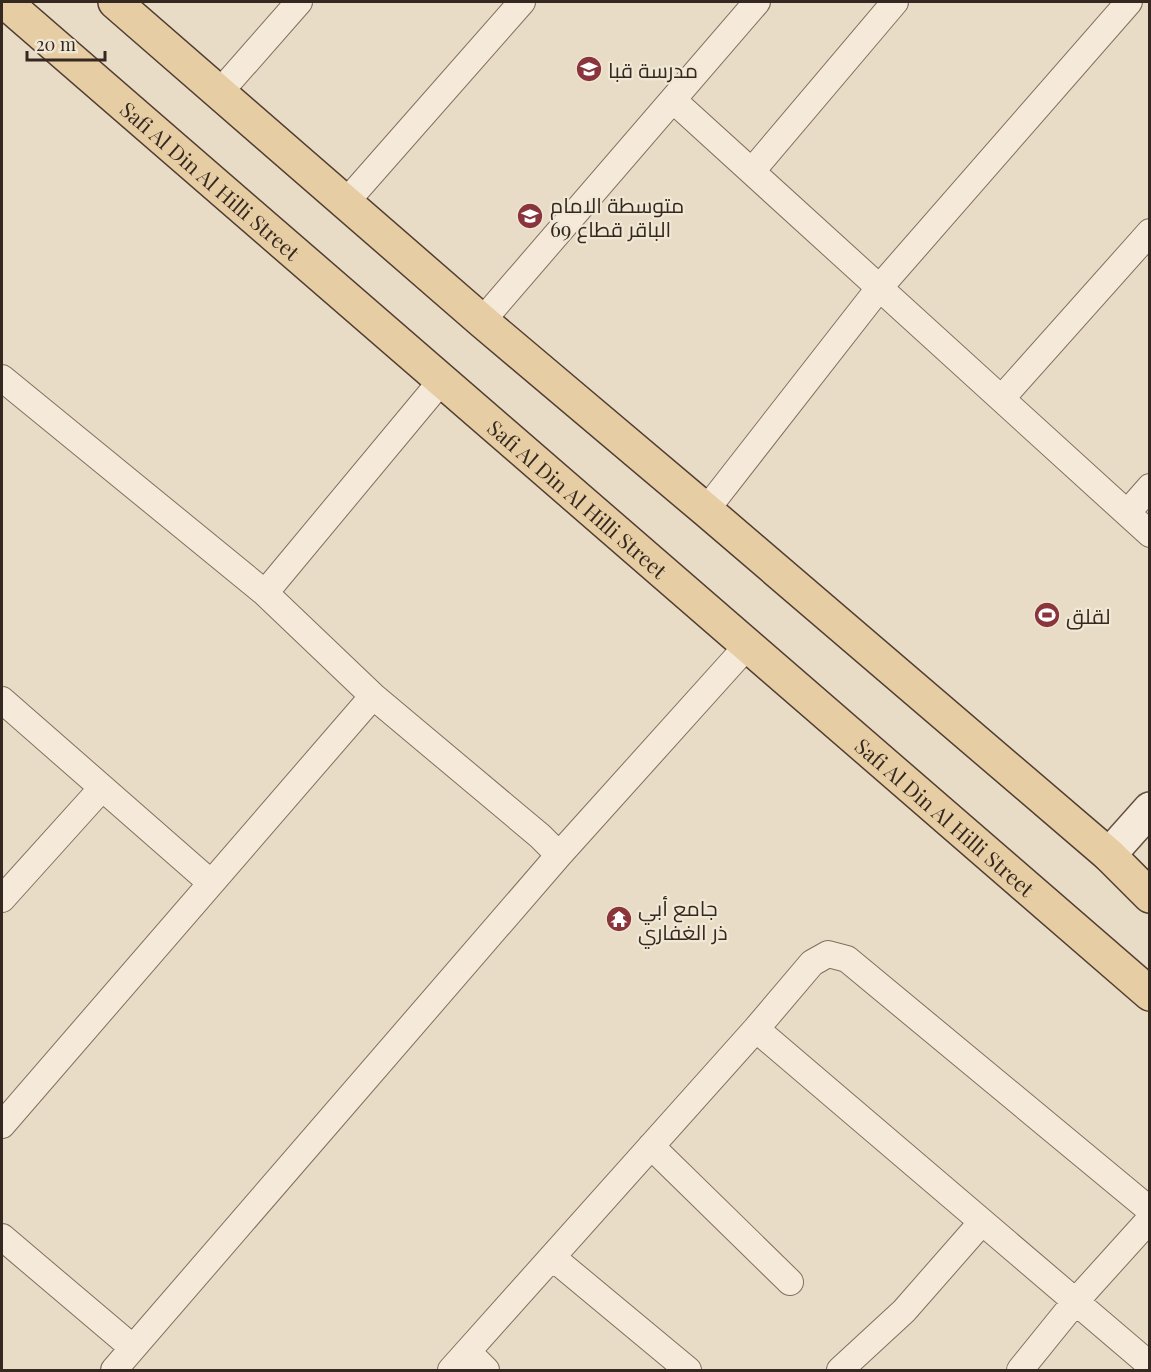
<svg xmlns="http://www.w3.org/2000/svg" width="1151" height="1372" viewBox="0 0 1151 1372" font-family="'Playfair Display',Cairo,serif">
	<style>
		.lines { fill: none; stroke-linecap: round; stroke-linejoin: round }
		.street-casing { stroke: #826f5e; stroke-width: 28 }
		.secondary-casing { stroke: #645041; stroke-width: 36 }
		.primary-casing { stroke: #503e32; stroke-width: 36 }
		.street { stroke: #f5ead9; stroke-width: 26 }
		.secondary { stroke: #f5ead9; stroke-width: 33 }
		.primary { stroke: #e7cda3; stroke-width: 33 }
		.labels { text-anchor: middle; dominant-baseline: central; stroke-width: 4.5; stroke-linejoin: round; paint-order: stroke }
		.poi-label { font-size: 21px; fill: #342820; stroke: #f1e7d5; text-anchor: start }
		.street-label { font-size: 21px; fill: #342820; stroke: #f1e7d5 }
	</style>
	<rect width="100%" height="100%" fill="#e9dcc6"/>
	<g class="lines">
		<!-- street casing -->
		<g class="street-casing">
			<path id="street" d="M219,93L299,2
				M673,100L1150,534
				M752,171L895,2
				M346,202L522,2
				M482,321L757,2
				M2,378L265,593L373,696L540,836L559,855
				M1002,398L1150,232
				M706,510L880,287L1129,2
				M1128,512L1150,487
				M265,593L442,380
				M2,700L211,883
				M2,899L102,788
				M756,1029L1150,1365
				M2,1125L373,696
				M651,1146L790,1282
				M2,1237L133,1348
				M552,1257L688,1370
				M468,1352L486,1370
				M114,1370L559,855L748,645
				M451,1370L756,1029L812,963L828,954L847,959L1150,1210
				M840,1370L904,1311L982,1222
				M1020,1370L1075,1302L1150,1219"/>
		</g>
		<!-- secondary casing -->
		<g class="secondary-casing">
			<path id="secondary" d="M1109,855L1150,809"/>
		</g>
		<!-- primary casing -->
		<g class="primary-casing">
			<g id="primary">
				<path id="s1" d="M5,2L1150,994"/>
				<path d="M115,2L482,321L706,510L1109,855L1150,896"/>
			</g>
		</g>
		<!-- street -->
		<use href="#street" class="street"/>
		<!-- secondary -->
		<use href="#secondary" class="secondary"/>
		<!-- primary -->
		<use href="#primary" class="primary"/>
	</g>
	<!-- icons -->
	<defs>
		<g id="school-disc" transform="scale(1.35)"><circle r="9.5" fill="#8a353c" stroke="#f1e7d5"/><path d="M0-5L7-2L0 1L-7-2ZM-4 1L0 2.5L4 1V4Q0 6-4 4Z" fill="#fff"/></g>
		<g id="stadium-disc" transform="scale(1.35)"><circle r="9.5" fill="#8a353c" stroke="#f1e7d5"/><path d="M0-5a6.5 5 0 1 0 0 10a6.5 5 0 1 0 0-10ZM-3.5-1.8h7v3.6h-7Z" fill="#fff"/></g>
		<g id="temple-disc" transform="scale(1.35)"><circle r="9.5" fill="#8a353c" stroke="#f1e7d5"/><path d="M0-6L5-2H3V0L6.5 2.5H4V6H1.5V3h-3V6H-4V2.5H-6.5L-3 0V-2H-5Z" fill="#fff"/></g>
	</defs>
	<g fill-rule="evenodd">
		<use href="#school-disc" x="589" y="69"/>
		<use href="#school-disc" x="530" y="216"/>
		<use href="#stadium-disc" x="1047" y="615"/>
		<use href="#temple-disc" x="619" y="919"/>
	</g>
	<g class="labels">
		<!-- poi labels -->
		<g class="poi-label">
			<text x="608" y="69">مدرسة قبا</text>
			<text x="550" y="204">متوسطة الامام<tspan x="550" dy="24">الباقر قطاع 69</tspan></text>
			<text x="1066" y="615">لقلق</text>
			<text x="638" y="907">جامع أبي<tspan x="638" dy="24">ذر الغفاري</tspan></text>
		</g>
		<!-- street labels -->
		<g class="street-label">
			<text stroke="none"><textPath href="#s1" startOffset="272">Safi Al Din Al Hilli Street</textPath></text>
			<text stroke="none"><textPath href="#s1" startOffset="758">Safi Al Din Al Hilli Street</textPath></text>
			<text stroke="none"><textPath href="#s1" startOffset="1244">Safi Al Din Al Hilli Street</textPath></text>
		</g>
	</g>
	<!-- border -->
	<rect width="1151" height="1372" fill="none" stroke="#342820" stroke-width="6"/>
	<!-- scale -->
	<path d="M27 51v9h78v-9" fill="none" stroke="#342820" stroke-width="3"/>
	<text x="36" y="51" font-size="18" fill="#342820" stroke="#f1e7d5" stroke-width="4.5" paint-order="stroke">20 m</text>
</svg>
